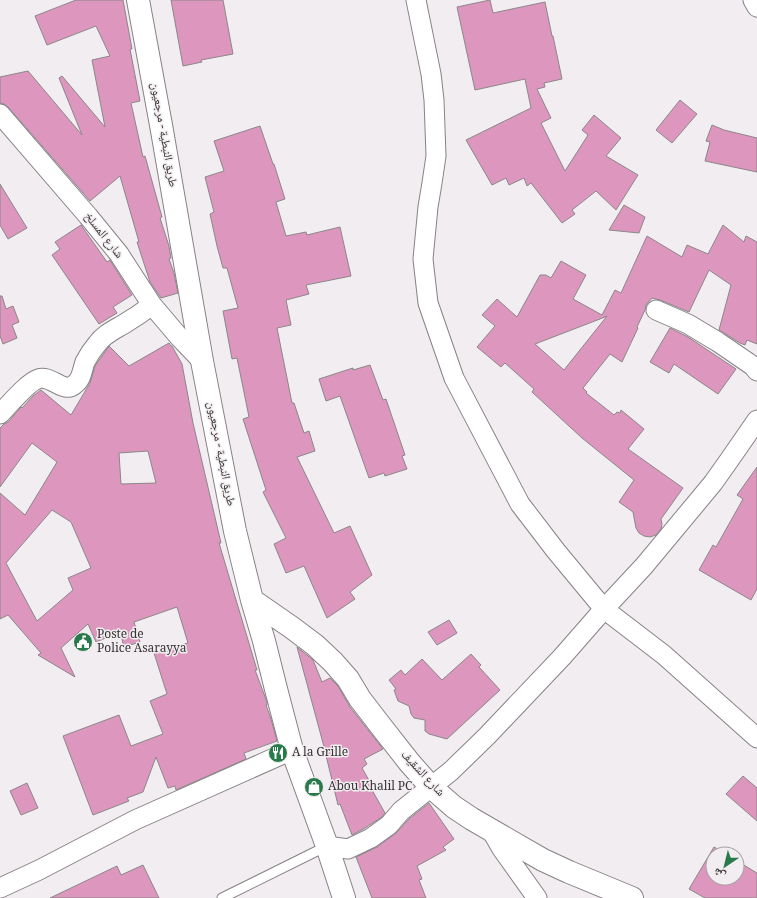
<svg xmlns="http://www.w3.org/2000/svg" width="757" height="898" viewBox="0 0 757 898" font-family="Georgia,'Noto Naskh Arabic',serif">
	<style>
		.building { fill: #dd96bd; stroke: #8b8789; fill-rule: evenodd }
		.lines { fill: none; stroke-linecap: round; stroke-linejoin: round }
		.service-casing { stroke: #878285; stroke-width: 11 }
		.minor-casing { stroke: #878285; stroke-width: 21 }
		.secondary-casing { stroke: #878285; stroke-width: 24 }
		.service { stroke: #fff; stroke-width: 9 }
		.minor { stroke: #fff; stroke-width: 19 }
		.secondary { stroke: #fff; stroke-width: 22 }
		.labels { text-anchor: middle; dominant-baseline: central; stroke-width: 3; stroke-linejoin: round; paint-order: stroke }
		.street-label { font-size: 12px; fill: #363435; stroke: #f2edf0 }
		.poi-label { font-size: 12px; fill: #363435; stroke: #f2edf0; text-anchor: start }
	</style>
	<rect width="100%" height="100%" fill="#f2edf0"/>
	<!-- building -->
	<path class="building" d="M76,0H123L132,49H130L140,101L131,103L143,157L145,156L162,217L160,218L169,246L171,258L169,259L174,273L178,293L161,298L150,282L137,242H139L120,176L90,201L8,107L4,104L0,103V77L28,71L82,135L59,78L62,76L105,127L92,60L110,56L96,26L47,45L35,16Z
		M171,0H223L233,54L201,60L202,62L183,66Z
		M490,0L493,13L545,2L552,36H553L562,79L544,83L545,87L537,89L551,118L541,123L565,171L588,135L582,130L594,115L621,138L606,156L638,175L616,210L596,191L572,210L575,214L562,223L531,183L527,186L524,178L509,185L506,178L492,185L466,140L531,108L525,79L475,90L457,7Z
		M680,100L697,114L672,143L656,130Z
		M712,125L724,130L757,138V172L705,161L710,142L706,141Z
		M260,126L273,164H274L285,199L276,202L286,236L306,232L307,235L340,227L351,276L306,285L309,294L286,300L291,325L277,328L292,403H294L304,433L309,431L315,451L297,457L334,533L350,526L372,575L350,592L355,599L327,618L304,566L286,573L274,544L286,538L263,492L266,490L243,419L249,417L237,358L232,359L223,311L238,308L227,268H223L217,246L210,214L214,212L205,177L224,171L214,141Z
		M0,184L27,228L8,239L0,225Z
		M624,205L645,217L639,233L609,230Z
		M81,225L107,262L110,260L132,295L113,307L117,313L99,324L52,255L60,249L55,242Z
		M723,225L744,242L746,236L757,242V344L747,340L745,345L740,343L719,330L731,285L709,270L689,312L660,300L652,298L646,305L645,310L637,327L638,328L622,362L610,354L583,388L587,392L586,393L614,415L617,412L620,413L621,410L644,429L628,449L683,488L661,519L662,524L661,529L656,535L650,537L644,536L639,533L636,528L633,512L619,502L634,480L582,438L532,392L534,389L505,363L501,367L477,347L495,326L482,315L497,299L517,317L540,275H546L551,278L561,261L586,275L573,299L602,315L615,290L621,293L647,236L682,257L687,245L708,254ZM607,316L564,370L535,344L600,319Z
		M0,296H2L6,309L13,306L19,322L12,325L17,338L3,344L0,336Z
		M670,328L688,337L736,369L718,394L674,364L669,373L650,362Z
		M169,343L171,346H172L182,364L193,423L221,543H219L257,670H255L267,702V705H266L271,719L277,741L244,753L246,759L176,790L175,786L168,788L156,757L143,792L127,798L129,801L93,815L63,736L119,715L131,746L163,734L150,701L167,694L154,653L188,643L177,607L134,622L140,642L124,647L120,632L96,642L88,624L61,648L75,677L38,655L41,653L8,615L0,619V493L25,515L57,462L32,443L0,487V428L4,424L8,422L21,407L22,408L33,396L41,390L71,415L90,383L95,366L109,346L129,366ZM148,451L156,483L121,484L119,453ZM52,510L71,522L91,568L68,578L73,590L37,621L6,563Z
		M370,365L383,400L386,399L405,455L402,456L407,469L385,476L384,473L369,478L340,396L326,401L319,379L353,368V370Z
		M757,467V589L751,600L699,570L713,545L716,547L743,499L737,495Z
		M449,620L457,633L437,645L428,632Z
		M297,647L313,660L322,682L330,678L338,686L350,707L383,749L364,759L367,764L362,768L374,789L372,790L385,813L382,817L365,828L352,835L340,804L338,805L323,743Z
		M471,654L481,665L479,667L500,690L447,739L429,734L425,731V720L414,718L411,714L409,706L398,701L394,690L396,689L389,680L401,670L405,675L422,659L442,680Z
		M743,776L757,788V821L726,794Z
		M27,783L38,808L21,815L10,791Z
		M429,803L454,839L443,847L446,850L417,866L422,879L419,880L426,898H372L356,857L377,847L395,834L409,819Z
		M714,847L726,854H713V878H737V861L757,873V898H705L689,889Z
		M143,865L159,898H50L117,866L121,875Z"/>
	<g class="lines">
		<!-- service casing -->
		<g class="service-casing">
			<path id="service" d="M222,898L327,846"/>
		</g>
		<!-- minor casing -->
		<g class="minor-casing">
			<path id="minor" d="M416,0L431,74L434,100L436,156L432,183L428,207L423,259L428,303L454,378L520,504L556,551L604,609L664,655L757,738
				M753,0L757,7
				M0,114L88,216L119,254L152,305L180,338L202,361
				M656,310L688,324L718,342L753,366L757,371
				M0,414C8,406 28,382 38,379C51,374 64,395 75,384C82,379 82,370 85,362C88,356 92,350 97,344C104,334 114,330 124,324C134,318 143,312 152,305
				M491,830L502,849L537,898
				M327,846L348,849L371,838L389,825L401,811L451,771L487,736L562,657L604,609L644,566L713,483L730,459L757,420
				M0,888L39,870L135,820L292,750"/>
		</g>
		<!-- secondary casing -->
		<g class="secondary-casing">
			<path id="secondary" d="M138,0L161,125L202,361L235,531L252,600L264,641L276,689L292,750L327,846L344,898
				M252,600L291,627L315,645L333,662L348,679L360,699L380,725L409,762L431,787L454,807L472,819L543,860L569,872L632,898"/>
		</g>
		<!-- service -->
		<use href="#service" class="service"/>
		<!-- minor -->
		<use href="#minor" class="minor"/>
		<!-- secondary -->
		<use href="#secondary" class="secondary"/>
	</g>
	<!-- icons -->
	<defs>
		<g id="civic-disc" transform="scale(1)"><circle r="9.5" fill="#297a4a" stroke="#f2edf0"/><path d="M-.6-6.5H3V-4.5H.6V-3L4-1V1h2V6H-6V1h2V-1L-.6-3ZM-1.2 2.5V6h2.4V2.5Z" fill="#fff"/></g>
		<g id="restaurant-disc" transform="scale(1)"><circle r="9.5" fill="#297a4a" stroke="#f2edf0"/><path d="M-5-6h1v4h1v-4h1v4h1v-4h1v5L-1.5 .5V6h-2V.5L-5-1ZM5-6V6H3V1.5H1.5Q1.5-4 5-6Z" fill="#fff"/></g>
		<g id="shop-disc" transform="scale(1)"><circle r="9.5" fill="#297a4a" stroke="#f2edf0"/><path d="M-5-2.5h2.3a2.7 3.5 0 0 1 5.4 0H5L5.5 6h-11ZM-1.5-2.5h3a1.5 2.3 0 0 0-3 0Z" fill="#fff"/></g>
	</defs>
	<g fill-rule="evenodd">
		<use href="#civic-disc" x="83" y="642"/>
		<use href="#restaurant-disc" x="278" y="753"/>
		<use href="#shop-disc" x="314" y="787"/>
	</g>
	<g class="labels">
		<!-- street labels -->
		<g class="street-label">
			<text transform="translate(163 135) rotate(80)">طريق النبطية - مرجعيون</text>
			<text transform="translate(103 236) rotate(52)">شارع المسلخ</text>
			<text transform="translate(220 454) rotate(79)">طريق النبطية - مرجعيون</text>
			<text transform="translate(422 774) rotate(47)">شارع الشقيف</text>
		</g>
		<!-- poi labels -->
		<g class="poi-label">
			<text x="97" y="635">Poste de<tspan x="97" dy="14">Police Asarayya</tspan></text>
			<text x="292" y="753">A la Grille</text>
			<text x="328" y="787">Abou Khalil PC</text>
		</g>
	</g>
	<!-- north arrow -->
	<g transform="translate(725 866) rotate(215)"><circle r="19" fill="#f2edf0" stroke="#a7a3a5"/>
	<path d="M0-3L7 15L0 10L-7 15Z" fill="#297a4a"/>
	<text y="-6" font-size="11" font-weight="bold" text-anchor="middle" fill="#363435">ش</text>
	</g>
</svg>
